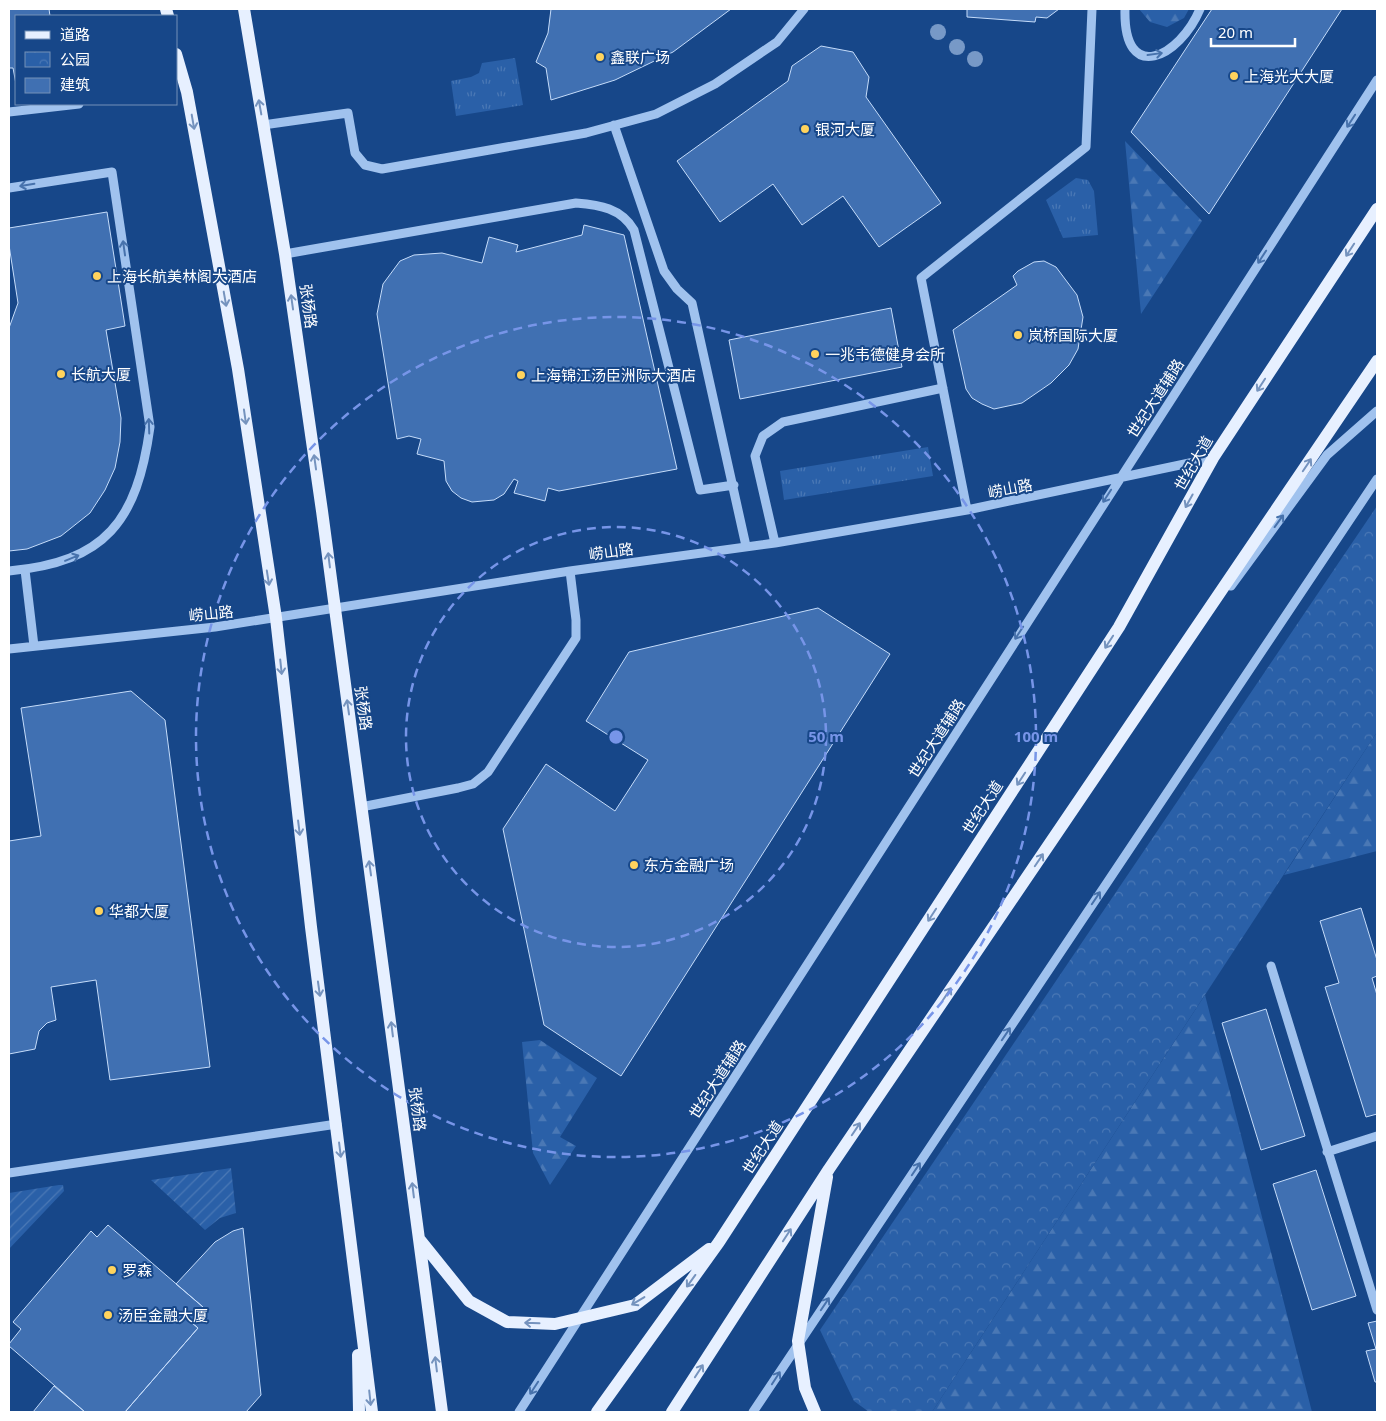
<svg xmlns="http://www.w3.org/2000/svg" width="1386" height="1421" viewBox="0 0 1386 1421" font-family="'Noto Sans','Noto Sans SC',sans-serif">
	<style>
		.grass { fill: url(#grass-tufts) }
		.forest { fill: url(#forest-firs) }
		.park { fill: url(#park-crowns) }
		.garden { fill: url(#garden-furrows) }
		.building { fill: #4070b2; stroke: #c5dcfa }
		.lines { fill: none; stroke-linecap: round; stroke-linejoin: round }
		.minor { stroke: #a0c2ee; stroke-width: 9 }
		.major { stroke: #e7f0ff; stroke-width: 12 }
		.tree { fill: #7799c7 }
		.oneway { stroke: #4772ac }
		.oneway2 { stroke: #7593be }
		.ring { fill: none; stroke: #7795e8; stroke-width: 2.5; stroke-dasharray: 9 6 }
		.poi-dot { fill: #ffd35d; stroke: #174789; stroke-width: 2 }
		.labels { text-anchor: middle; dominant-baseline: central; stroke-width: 4; stroke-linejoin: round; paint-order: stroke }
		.poi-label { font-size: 15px; fill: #fff; stroke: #174789; text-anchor: start }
		.street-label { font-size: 15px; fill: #fff; stroke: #174789 }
		.centre { fill: #7795e8; stroke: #174789; stroke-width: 2.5 }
		.ring-label { font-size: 15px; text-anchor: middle; font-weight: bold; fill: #7795e8; stroke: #174789; stroke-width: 4; stroke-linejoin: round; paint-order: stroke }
	</style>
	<defs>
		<pattern id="grass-tufts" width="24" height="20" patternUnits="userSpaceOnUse" patternTransform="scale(1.25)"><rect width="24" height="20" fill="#2a60a8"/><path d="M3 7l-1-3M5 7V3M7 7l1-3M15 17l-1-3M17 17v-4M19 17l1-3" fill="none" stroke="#4a78b5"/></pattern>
		<pattern id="forest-firs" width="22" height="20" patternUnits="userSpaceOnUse" patternTransform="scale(1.25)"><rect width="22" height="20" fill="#2a60a8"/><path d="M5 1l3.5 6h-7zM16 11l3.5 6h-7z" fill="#4a78b5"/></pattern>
		<pattern id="park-crowns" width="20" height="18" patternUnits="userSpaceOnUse" patternTransform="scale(1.25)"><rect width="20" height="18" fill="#2a60a8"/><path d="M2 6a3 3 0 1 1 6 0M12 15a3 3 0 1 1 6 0" fill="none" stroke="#4a78b5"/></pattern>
		<pattern id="garden-furrows" width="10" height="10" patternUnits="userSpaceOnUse" patternTransform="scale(1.25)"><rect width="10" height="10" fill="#2a60a8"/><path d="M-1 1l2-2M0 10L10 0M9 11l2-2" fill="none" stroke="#4a78b5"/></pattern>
	</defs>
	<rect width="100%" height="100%" fill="#174789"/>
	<!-- grass -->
	<path class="grass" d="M515,58L523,105L456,116L451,81L471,77L479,73L482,63Z
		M1076,178L1088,180L1094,191L1098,235L1063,238L1046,200Z
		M928,447L933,476L784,500L780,471Z"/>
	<!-- forest -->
	<path class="forest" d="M1139,9H1189L1184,18L1167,27L1150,22Z
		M1125,141L1202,221L1141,314Z
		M1377,732V851L1284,875Z
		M1205,995L1312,1412H932Z
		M540,1040L597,1078L560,1137L576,1146L550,1185L533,1153L522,1042Z"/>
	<!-- park -->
	<path class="park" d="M1377,506V732L932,1412H869L854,1401L820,1330Z"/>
	<!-- garden -->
	<path class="garden" d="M231,1168L236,1213L220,1218L205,1230L151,1180Z
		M59,1185H63L64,1191L9,1249V1193Z"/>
	<!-- building -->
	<path class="building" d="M9,9H49L50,16H16V84L13,68H9Z
		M551,9H731L673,52L615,80L551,100L546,68L536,62L548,33Z
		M967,9H1059L1047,18L1036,17L1035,22L967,17Z
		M1212,9H1342L1209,214L1131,132Z
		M821,46L853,52L869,77L866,97L941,203L879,247L843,196L802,225L773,184L720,222L677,161L788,81L792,66Z
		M107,212L125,326L106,330L121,418L120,442L115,468L105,490L90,513L61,536L27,549L9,551V328L18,303L9,245V228Z
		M584,225L624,235L677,469L559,491L548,488L545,501L514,493L518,481L514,479L504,494L494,500L472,502L461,498L452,491L446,481L444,461L417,454L421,439L409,436L397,439L377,314L383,284L400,261L414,255L442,253L482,263L489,237L518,245L516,252L582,235Z
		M1044,261L1056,267L1077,295L1083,317L1078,349L1069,365L1051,383L1022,403L994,409L982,404L972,398L966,389L953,330L1017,285L1013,276L1018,271L1034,262Z
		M891,308L902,367L740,399L729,340Z
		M818,608L890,654L621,1076L544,1025L503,829L546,764L615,811L648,760L586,721L629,652Z
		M131,691L165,720L210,1067L110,1080L96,980L51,987L56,1020L47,1023L39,1031L35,1049L9,1054V841L41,836L21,708Z
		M1361,908L1377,960V976L1372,978L1377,995V1114L1366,1117L1325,987L1339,983L1320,921Z
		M1266,1009L1305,1136L1261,1150L1222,1023Z
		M1316,1170L1356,1296L1312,1310L1273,1184Z
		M108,1225L203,1307L191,1322L198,1328L125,1412H85L9,1346V1344L21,1329L13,1322L91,1231L97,1237Z
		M243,1228L261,1395L246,1412H125L198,1328L191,1322L203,1307L176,1284L215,1242L233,1231Z
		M1377,1321V1382H1375L1366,1351L1376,1349L1368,1323Z
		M54,1386L85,1412H33Z"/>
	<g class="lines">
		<!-- minor -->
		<path class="minor" d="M1125,9C1123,86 1180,57 1200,9
			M9,112L79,104
			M263,125L348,113L355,153L365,165L382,169L586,133L656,114L715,84L777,42L804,9
			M614,125L664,271L677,289L692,303L746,546
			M9,188L112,172L150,427C137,521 106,562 9,571
			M285,254L576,203C600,205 621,208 634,230L700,490L734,485
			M967,510L921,278L1086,147L1092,9
			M775,543L755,456L763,436L783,422L943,388
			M25,570L34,646
			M1231,586L1327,455L1377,411
			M9,649L215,627L570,571L775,543L967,510L1213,458
			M361,807L458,788L473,784L488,772L576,638V620L570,571
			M1271,966L1377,1310
			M1327,1152L1377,1136
			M9,1173L337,1124
			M519,1412L1377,80
			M753,1412L1377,479"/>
		<!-- major -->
		<path class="major" d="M166,9L168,16
			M244,9L285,254L322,511L442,1412
			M176,54L187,92L238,369L276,618L311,927L372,1412
			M420,1240L469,1301L507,1322L555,1324L635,1305L709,1249
			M358,1355L359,1412
			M597,1412L719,1242L1119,627L1213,458L1377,209
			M672,1412L829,1169L1377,361
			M815,1412L805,1388L798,1341L827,1177"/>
	</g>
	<!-- trees -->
	<g class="tree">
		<circle cx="938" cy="32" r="8"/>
		<circle cx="957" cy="47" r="8"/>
		<circle cx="975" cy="59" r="8"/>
	</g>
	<!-- one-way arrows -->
	<defs><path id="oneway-shaft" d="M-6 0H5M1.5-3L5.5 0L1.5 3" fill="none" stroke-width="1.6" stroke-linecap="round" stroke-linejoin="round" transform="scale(1.25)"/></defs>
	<g class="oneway">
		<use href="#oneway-shaft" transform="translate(1155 54) rotate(-8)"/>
		<use href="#oneway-shaft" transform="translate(1351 121) rotate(123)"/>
		<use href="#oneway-shaft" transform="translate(27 185) rotate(171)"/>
		<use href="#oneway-shaft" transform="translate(124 248) rotate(-98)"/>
		<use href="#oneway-shaft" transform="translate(1262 257) rotate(123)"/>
		<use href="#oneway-shaft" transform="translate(149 426) rotate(-92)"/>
		<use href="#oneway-shaft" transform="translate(1107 496) rotate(123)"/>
		<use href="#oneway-shaft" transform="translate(1279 521) rotate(-54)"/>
		<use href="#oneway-shaft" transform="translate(72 558) rotate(-22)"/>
		<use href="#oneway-shaft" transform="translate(1019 633) rotate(123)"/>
		<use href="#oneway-shaft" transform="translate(1096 898) rotate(-56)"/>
		<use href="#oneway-shaft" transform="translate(1006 1034) rotate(-56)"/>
		<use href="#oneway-shaft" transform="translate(916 1169) rotate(-56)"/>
		<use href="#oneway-shaft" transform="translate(825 1304) rotate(-56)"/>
		<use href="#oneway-shaft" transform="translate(776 1378) rotate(-57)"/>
		<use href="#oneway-shaft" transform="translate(534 1388) rotate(123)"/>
	</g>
	<g class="oneway2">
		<use href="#oneway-shaft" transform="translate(260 107) rotate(-100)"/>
		<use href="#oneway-shaft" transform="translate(193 122) rotate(80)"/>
		<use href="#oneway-shaft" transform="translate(1350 250) rotate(123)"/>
		<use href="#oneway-shaft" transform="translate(225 299) rotate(80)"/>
		<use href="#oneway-shaft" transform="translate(292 302) rotate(-98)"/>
		<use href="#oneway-shaft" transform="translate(1261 385) rotate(123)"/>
		<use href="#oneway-shaft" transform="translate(245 417) rotate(82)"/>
		<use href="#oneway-shaft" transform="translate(315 462) rotate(-98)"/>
		<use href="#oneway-shaft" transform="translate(1307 465) rotate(-56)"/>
		<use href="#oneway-shaft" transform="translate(1189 501) rotate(119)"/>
		<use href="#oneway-shaft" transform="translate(329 560) rotate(-97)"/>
		<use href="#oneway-shaft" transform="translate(268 578) rotate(81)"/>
		<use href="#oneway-shaft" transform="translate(1109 642) rotate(123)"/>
		<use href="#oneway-shaft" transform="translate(281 667) rotate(84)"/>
		<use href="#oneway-shaft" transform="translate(348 707) rotate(-98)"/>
		<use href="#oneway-shaft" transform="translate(1021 779) rotate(123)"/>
		<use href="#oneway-shaft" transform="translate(299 828) rotate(83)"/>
		<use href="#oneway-shaft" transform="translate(1039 860) rotate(-56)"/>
		<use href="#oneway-shaft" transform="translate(370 868) rotate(-98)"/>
		<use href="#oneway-shaft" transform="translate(932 915) rotate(123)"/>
		<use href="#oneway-shaft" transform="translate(319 989) rotate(82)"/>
		<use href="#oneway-shaft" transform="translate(947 994) rotate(-56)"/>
		<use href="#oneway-shaft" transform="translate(392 1029) rotate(-97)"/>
		<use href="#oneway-shaft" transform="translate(856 1129) rotate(-56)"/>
		<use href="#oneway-shaft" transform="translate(340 1150) rotate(83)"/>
		<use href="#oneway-shaft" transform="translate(413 1190) rotate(-97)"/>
		<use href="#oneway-shaft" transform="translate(787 1235) rotate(-57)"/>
		<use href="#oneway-shaft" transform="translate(691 1281) rotate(126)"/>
		<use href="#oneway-shaft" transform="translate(638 1301) rotate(149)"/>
		<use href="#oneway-shaft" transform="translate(532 1323) rotate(-178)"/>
		<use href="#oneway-shaft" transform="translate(436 1364) rotate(-97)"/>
		<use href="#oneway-shaft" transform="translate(699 1371) rotate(-57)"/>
		<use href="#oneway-shaft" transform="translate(370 1398) rotate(84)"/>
	</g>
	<!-- distance rings -->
	<g class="ring">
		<circle cx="616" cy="737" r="210"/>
		<circle cx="616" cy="737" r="420"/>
	</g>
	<!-- markers -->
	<g class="poi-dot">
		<circle cx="600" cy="57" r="5"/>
		<circle cx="1234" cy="76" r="5"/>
		<circle cx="805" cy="129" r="5"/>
		<circle cx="97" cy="276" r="5"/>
		<circle cx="1018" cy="335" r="5"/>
		<circle cx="815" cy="354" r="5"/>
		<circle cx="61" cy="374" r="5"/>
		<circle cx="521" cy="375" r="5"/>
		<circle cx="634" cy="865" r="5"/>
		<circle cx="99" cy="911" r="5"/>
		<circle cx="112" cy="1270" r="5"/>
		<circle cx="108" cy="1315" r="5"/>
	</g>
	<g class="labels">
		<!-- poi labels -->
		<g class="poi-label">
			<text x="610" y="57">鑫联广场</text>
			<text x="1244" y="76">上海光大大厦</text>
			<text x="815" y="129">银河大厦</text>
			<text x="107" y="276">上海长航美林阁大酒店</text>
			<text x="1028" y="335">岚桥国际大厦</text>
			<text x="825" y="354">一兆韦德健身会所</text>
			<text x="71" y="374">长航大厦</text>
			<text x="531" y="375">上海锦江汤臣洲际大酒店</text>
			<text x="644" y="865">东方金融广场</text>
			<text x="109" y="911">华都大厦</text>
			<text x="122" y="1270">罗森</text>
			<text x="118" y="1315">汤臣金融大厦</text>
		</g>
		<!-- street labels -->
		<g class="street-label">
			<text transform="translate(309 306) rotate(82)">张杨路</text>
			<text transform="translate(1155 398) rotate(-57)">世纪大道辅路</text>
			<text transform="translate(1193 463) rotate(-60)">世纪大道</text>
			<text transform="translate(1010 488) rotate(-11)">崂山路</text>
			<text transform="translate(611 551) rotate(-8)">崂山路</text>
			<text transform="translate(211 613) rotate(-6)">崂山路</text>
			<text transform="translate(364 708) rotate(82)">张杨路</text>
			<text transform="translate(936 738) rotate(-57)">世纪大道辅路</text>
			<text transform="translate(982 807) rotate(-57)">世纪大道</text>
			<text transform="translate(717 1079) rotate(-57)">世纪大道辅路</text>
			<text transform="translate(418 1109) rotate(83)">张杨路</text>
			<text transform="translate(762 1147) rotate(-57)">世纪大道</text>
		</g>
	</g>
	<circle cx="616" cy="737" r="8" class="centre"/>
	<g class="ring-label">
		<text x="826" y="742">50 m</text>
		<text x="1036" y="742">100 m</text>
	</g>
	<!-- border -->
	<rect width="1386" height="1421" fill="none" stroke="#ffffff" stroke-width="20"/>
	<!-- legend -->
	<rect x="15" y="15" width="162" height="90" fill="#174789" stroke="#7491b8"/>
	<rect x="25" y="31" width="25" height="8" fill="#e7f0ff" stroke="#7491b8"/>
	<text x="60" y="40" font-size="15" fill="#ffffff">道路</text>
	<rect x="25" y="52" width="25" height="15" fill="url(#park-crowns)" stroke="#7491b8"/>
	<text x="60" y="65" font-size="15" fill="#ffffff">公园</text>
	<rect x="25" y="78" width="25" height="15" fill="#4070b2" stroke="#7491b8"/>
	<text x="60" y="90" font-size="15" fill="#ffffff">建筑</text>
	<!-- scale -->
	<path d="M1211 38v8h84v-8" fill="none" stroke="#ffffff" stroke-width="2.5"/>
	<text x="1218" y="38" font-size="15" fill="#ffffff" stroke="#174789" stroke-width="4" paint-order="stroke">20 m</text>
</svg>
